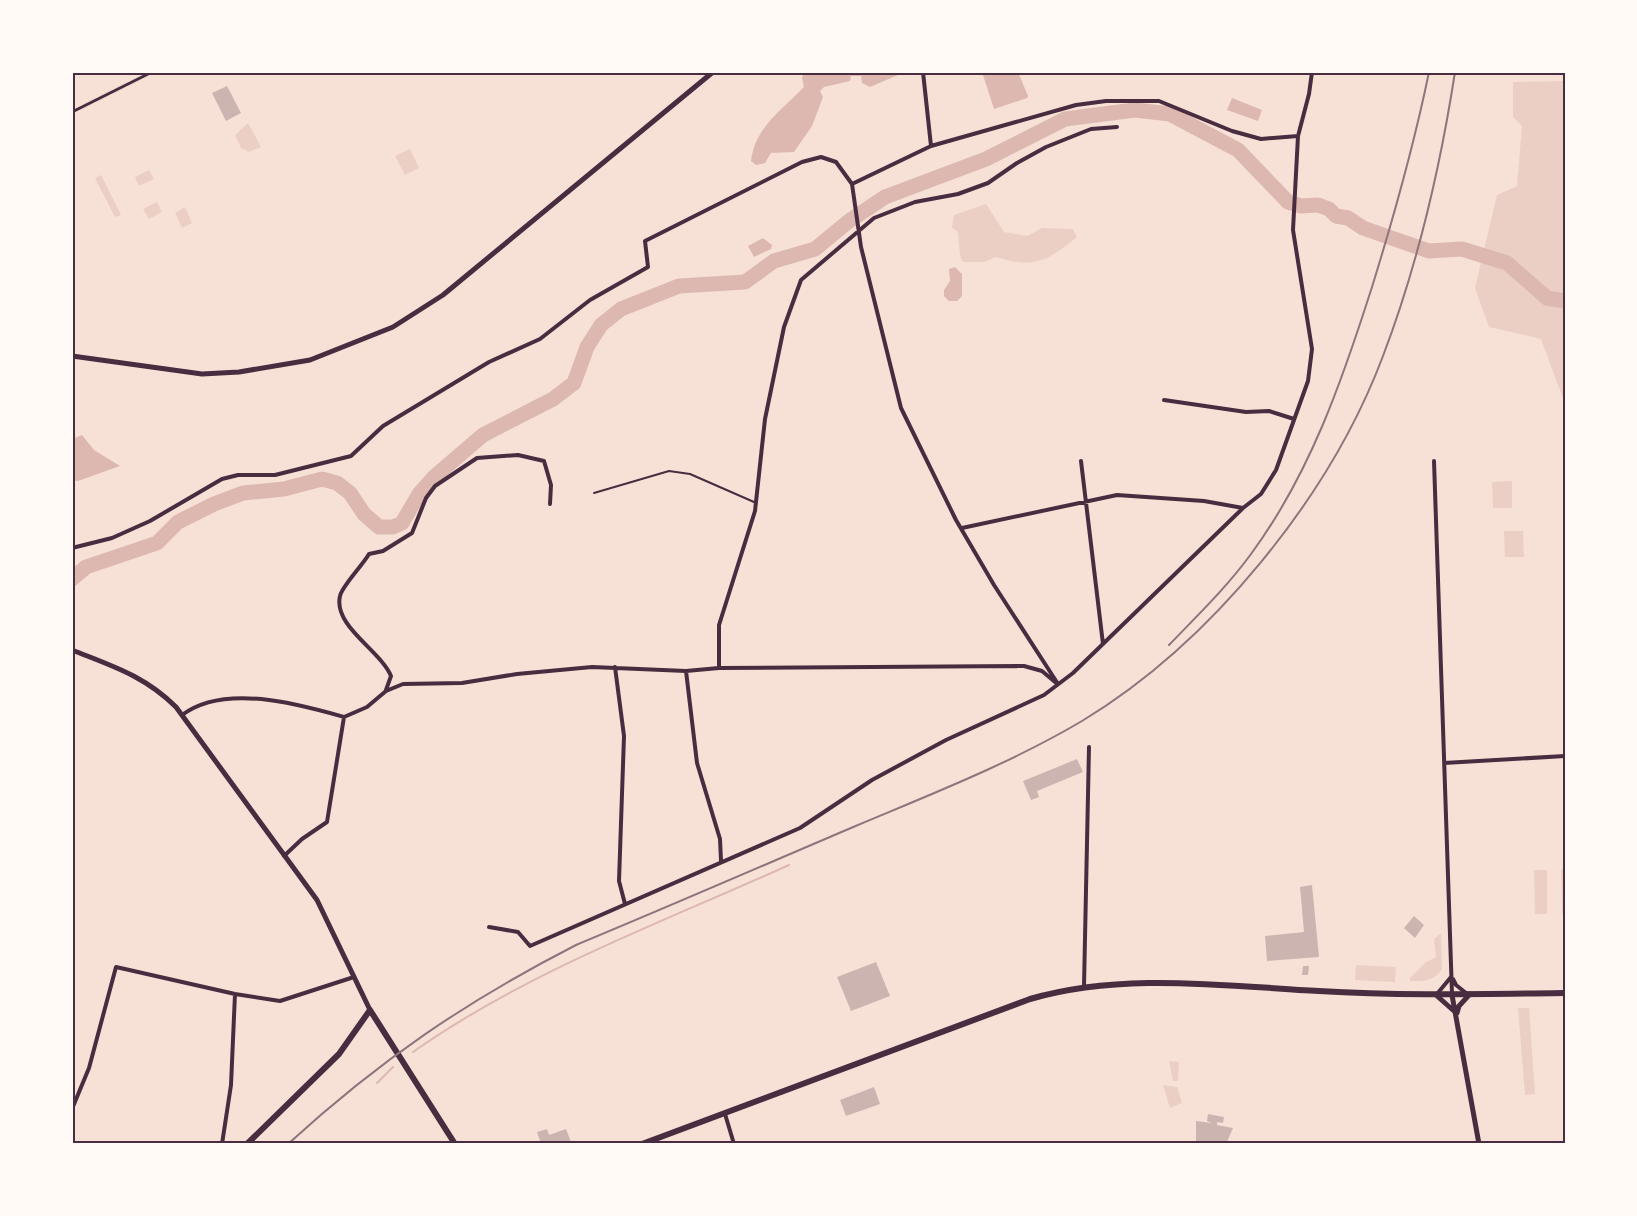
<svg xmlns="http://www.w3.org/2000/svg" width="1637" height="1216" viewBox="0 0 1637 1216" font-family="Commissioner,sans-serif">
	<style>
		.green { fill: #ebcfc5 }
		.water { fill: #dcb8b0 }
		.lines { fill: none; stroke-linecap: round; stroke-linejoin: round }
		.stream { stroke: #dcb8b0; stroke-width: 2 }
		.river { stroke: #dcb8b0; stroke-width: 15 }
		.building { fill: #ccb4b1 }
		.service { stroke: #4a2c40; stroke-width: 2 }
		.pedestrian { stroke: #4a2c40; stroke-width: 3 }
		.minor { stroke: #4a2c40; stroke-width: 4 }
		.tertiary { stroke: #4a2c40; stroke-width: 5 }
		.secondary { stroke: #4a2c40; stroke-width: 6 }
		.rail { stroke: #8f747c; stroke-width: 2 }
		.neatline { fill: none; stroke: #4a2c40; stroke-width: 2 }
	</style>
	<rect width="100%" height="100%" fill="#f7e1d7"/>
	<!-- green -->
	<path class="green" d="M1565,81V404L1541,339L1489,327L1475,288L1497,195L1517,186L1522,126L1513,117V82Z
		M248,123L261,147L249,152L241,148L235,135Z
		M410,149L419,168L405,175L395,156Z
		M149,170L154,179L139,186L135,177Z
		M101,175L121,215L115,217L95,178Z
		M157,202L162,212L149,219L143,209Z
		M986,204L1004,232L1027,236L1042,228L1073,229L1077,237C1048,261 1033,269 996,257L984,262H963L960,256L958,232L952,228L954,215Z
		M185,207L192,223L182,228L175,213Z
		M1512,481V508H1493L1492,482Z
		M1504,531H1523L1524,557H1505Z
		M1561,869H1565V913L1562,914Z
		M1534,870H1547V914H1535Z
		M1441,933L1442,969C1434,982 1423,981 1410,981V978L1426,962L1436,957L1434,939Z
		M1356,965L1396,967L1395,982L1355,980Z
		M1518,1008H1529L1535,1094L1525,1095Z
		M1169,1061L1179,1062L1178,1081H1173Z
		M1163,1085L1177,1087L1182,1103L1170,1108Z"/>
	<!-- water -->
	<path class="water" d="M804,72H898V75L870,87L862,83L861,76H851L850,81L824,87L820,91L823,97L812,126L794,152L771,153L765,163L756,165L751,161C755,127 782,110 804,87L802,78Z
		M982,72H1018L1028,96L1027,98L994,109Z
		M1232,98L1262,110L1258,121L1227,110Z
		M763,238L772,245L771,249L754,257L748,246Z
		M955,267L962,274V296L957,301H949L944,296V290L950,281L949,269Z
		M82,435L94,450L120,466L78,481L72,480V439Z"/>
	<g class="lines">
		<!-- stream -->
		<path class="stream" d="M413,1052C528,971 661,923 789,865
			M377,1083L393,1067"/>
		<!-- river -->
		<path class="river" d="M72,579L86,567L157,543L178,522L214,504L243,493L284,489L322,479L337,483L350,493L364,514L379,527H393L402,523L419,494L434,477L483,435L553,399L574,383L587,347L601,325L621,309L679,286L745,282L774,261L815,249L849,221L885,197L986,159L1065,119L1135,110L1170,114L1238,150L1288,202L1301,206L1318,205L1329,209L1336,216L1348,218L1363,228L1429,251L1462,249L1507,263L1547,298L1565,301"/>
	</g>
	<!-- building -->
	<path class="building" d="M227,86L241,113L226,121L212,93Z
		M1077,759L1083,772L1037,791L1039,797L1031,800L1023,781Z
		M1312,885L1319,957L1267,961L1265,936L1304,932L1300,887Z
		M1414,916L1424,925L1415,938L1404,928Z
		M876,962L890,996L851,1011L837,977Z
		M1303,966H1309L1308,975H1302Z
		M874,1087L880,1104L846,1116L840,1100Z
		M1208,1114L1224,1117L1223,1123L1217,1122V1125L1233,1128L1226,1144H1203L1196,1141V1121L1212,1123L1207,1121Z
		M547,1129L549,1135L566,1129L571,1142L541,1144L537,1132Z"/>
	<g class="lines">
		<!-- service -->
		<path class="service" d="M594,493L669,471L690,474L754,502"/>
		<!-- pedestrian -->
		<path class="pedestrian" d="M72,112L152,72"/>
		<!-- minor -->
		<path class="minor" d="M923,72L931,146
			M852,184L931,146L1076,105L1106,101H1159L1232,131L1261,139L1298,136
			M1164,400L1246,412L1269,411L1294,419
			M1081,461L1103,644
			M1434,461L1452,994
			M962,528L1117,495L1204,501L1243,508
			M72,548L112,538L150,521L222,479L238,475H275L351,456L383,426L489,362L540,339L590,300L648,267L645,241L802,162L821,157L836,162L852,184L861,247L901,408L956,520L994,585L1058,684
			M615,667L624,736L619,881L625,904
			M719,668V625L755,511L765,419L784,327L801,280L874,218L915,202L958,194L988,183L1017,163L1046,147L1091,129L1117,127
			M686,671L697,763L720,839L721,861
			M386,690L391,676C380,650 333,626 340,596C342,586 362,566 369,554L383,551L412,533L426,498L435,486L477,458L518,455L544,461L551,485L550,504
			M182,715C224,683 298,704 344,717
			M1444,763L1565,756
			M284,856L302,839L327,822L344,717L367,707L386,691L403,684L462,683L517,674L592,667L686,671L719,668L1024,666L1042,671L1055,682
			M489,927L518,932L530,946L800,828L872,780L946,740L1044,695L1073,673L1243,508L1261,494L1276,470L1308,381L1312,349L1293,230L1298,136L1309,94L1312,72
			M1453,979L1456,985L1466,993
			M1084,986L1089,747
			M1437,994L1451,977
			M72,1109L89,1068L116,967L235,994L280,1001L354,977
			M725,1114L734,1144
			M222,1144L231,1085L235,994"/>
		<!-- tertiary -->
		<path class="tertiary" d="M72,356L202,374L239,372L310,360L393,327L443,295L713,72
			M72,650C112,666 145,676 176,707L317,900L370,1010
			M1436,995L1454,1011
			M1452,995L1479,1144
			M1457,1013L1459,1006L1470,994"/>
		<!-- secondary -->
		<path class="secondary" d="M247,1144L339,1054L370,1010L455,1144
			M642,1144L1030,999C1123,972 1224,986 1319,991C1401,996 1483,994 1565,993"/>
		<!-- rail -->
		<path class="rail" d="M1169,645C1197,616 1227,587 1251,554C1310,474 1342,381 1372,287C1394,216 1414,145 1429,72
			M288,1144C380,1060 465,1002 576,945C670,906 764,865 858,825C934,793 1011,763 1082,721C1211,643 1330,497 1383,356C1418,264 1440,169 1455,72"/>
	</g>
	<!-- border -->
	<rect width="1637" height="1216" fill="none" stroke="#fffaf5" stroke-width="147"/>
	<rect x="74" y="74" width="1490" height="1068" class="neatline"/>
</svg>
